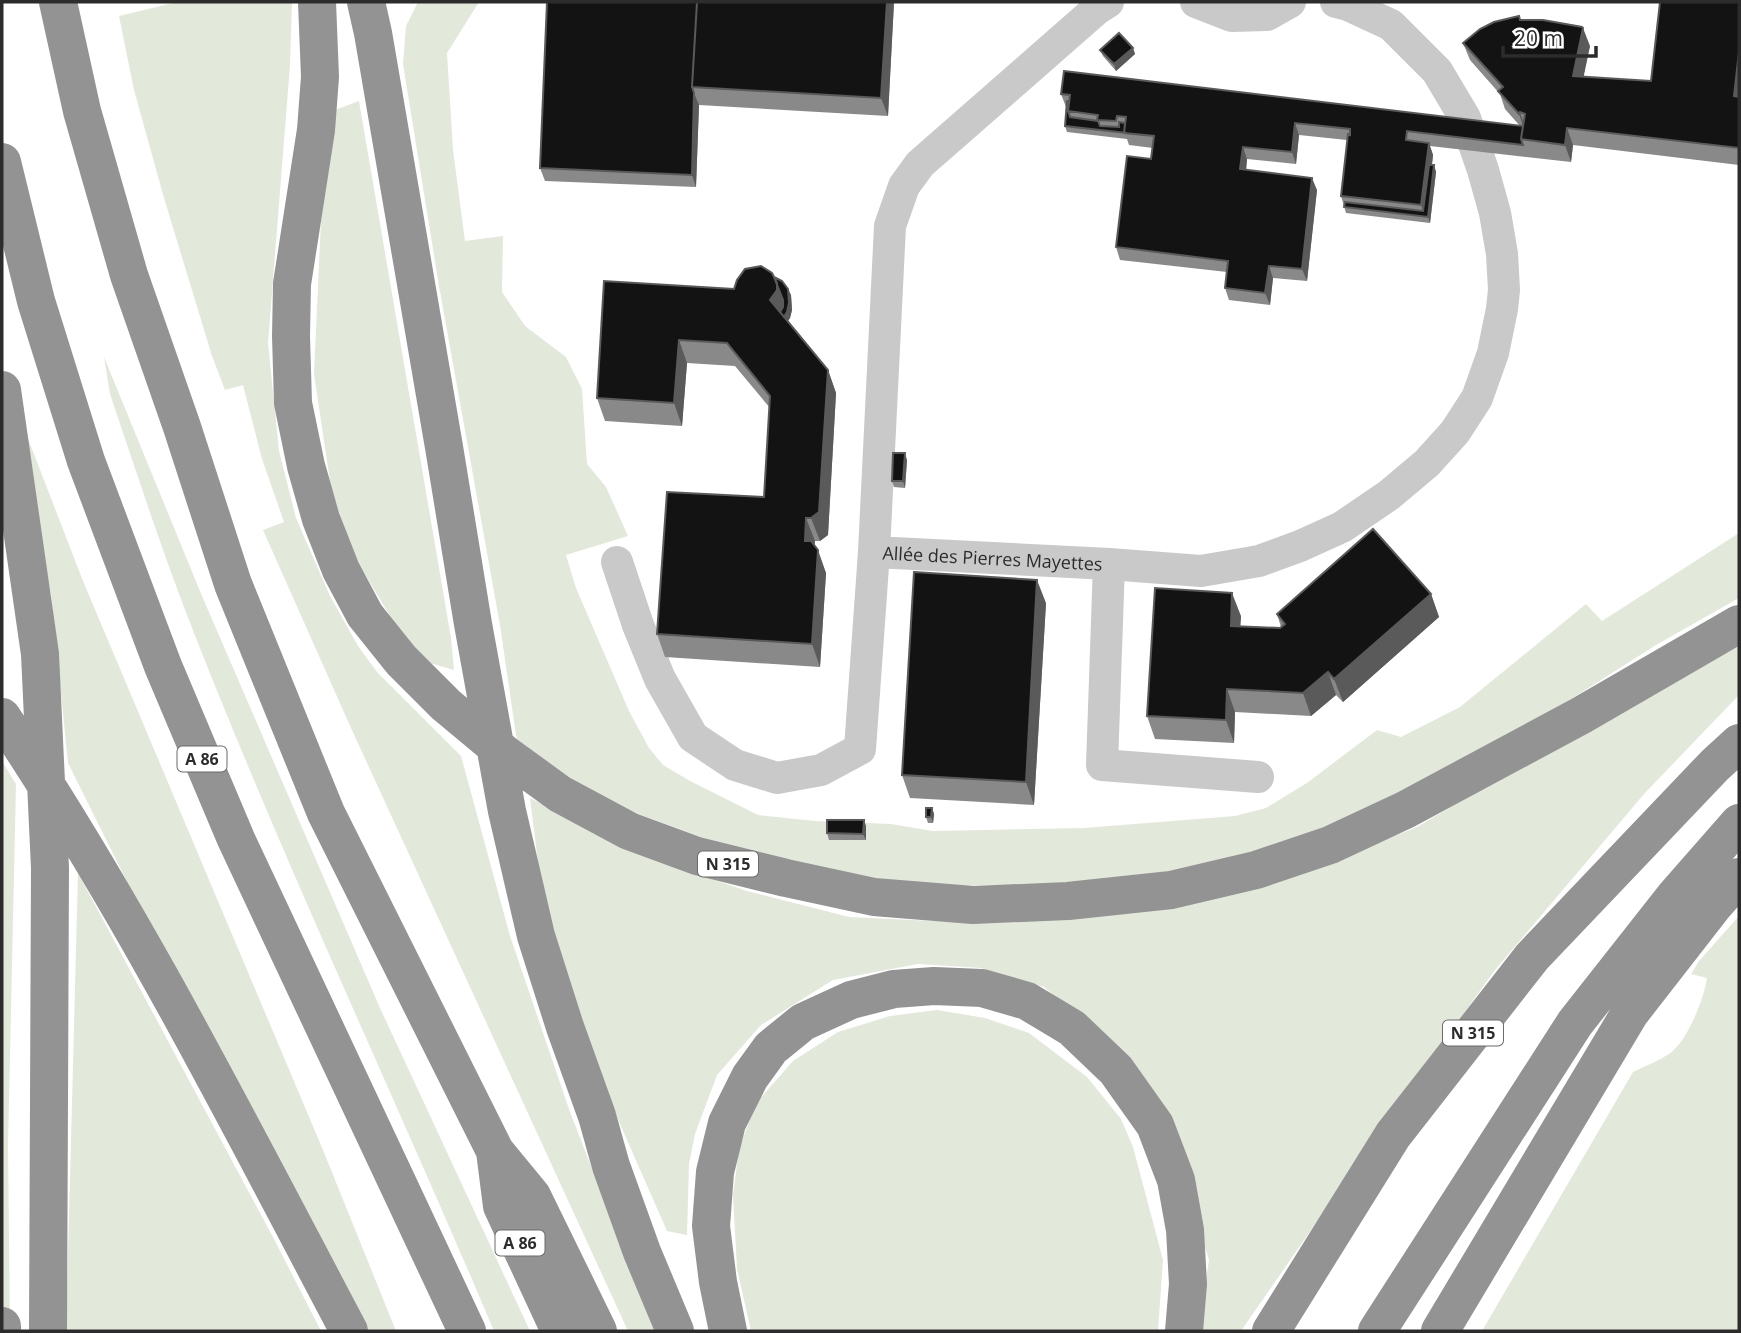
<svg xmlns="http://www.w3.org/2000/svg" width="1741" height="1333" viewBox="0 0 1741 1333" font-family="'Open Sans',sans-serif">
	<style>
		.green { fill: #e2e9da }
		.lines { fill: none; stroke-linecap: round; stroke-linejoin: round }
		.minor { stroke: #c9c9c9; stroke-width: 32 }
		.highway { stroke: #939393; stroke-width: 38 }
		.wall { fill: #898989 }
		.shaded-wall { fill: #5a5a5a }
		.building { fill: #131313; stroke: #5a5a5a; stroke-width: 2 }
		.labels { text-anchor: middle; dominant-baseline: central; stroke-width: 7; stroke-linejoin: round; paint-order: stroke }
		.shield { fill: #fff; stroke: #6b6b6b; stroke-width: 2 }
		.shield-label { font-size: 16px; font-weight: bold; fill: #2c2c2c }
		.street-label { font-size: 18px; fill: #2c2c2c; stroke: #fff }
	</style>
	<rect width="100%" height="100%" fill="#fff"/>
	<!-- green -->
	<path class="green" d="M177,2H292L290,65L268,343L279,451L296,518L330,596L358,646L377,672L461,756L510,936L570,1112L655,1331H628L351,728L263,530L284,522L262,459L243,385L225,390L212,356L164,198L134,90L119,16Z
		M418,2H479L447,53L453,150L465,241L503,236L502,292L525,326L566,357L582,389L587,464L606,487L628,536L566,555L576,588L629,711L649,748L663,765L690,781L758,815L815,821L891,824L933,831L1084,828L1235,816L1266,808L1307,783L1377,730L1401,737L1460,707L1586,604L1602,621L1739,533V598L1656,645L1502,743L1394,795L1277,848L1179,870L1056,884L935,886L844,876L747,854L614,805L519,756L500,625L439,286L403,64L406,26Z
		M359,101L451,638L454,670L416,659L354,556L331,488L314,374L322,199L335,110Z
		M104,357L202,596L380,1008L530,1331H494C393,1092 281,857 187,615C159,542 135,468 110,394Z
		M15,405L83,581L323,1150L396,1331H354L283,1196L68,763L51,595Z
		M1739,646V695L1644,794L1495,970L1390,1116L1241,1331H1199L1209,1260L1169,1126L1113,1045L1044,987L981,968L918,964L833,980L761,1025L717,1075L695,1134L689,1164L687,1235L667,1231L609,1099L551,943L538,862L530,798L603,834L674,866L747,891L849,917L955,922L1288,879L1417,827L1507,774Z
		M2,761L16,784L8,1146L10,1331H2Z
		M78,873L274,1239L321,1331H66Z
		M1739,916V1331H1482L1633,1072C1645,1066 1658,1061 1669,1054C1687,1042 1704,999 1707,978L1691,974L1699,961Z
		M937,1010L985,1018L1029,1033L1087,1077L1121,1119L1133,1147L1163,1260L1158,1331H751L737,1269L733,1195L739,1149L756,1103L793,1061L838,1032L890,1016Z"/>
	<g class="lines">
		<!-- minor -->
		<g class="minor">
			<path id="s1" d="M1108,2L1097,9L920,164L904,186L890,226L874,552L1109,564L1201,571L1259,561L1300,546L1342,527L1389,495L1427,463L1455,432L1477,398L1493,353L1502,309L1504,290L1502,254L1495,213L1483,170L1465,118L1437,71L1391,25L1348,5L1336,2"/>
			<path d="M1196,2L1232,16L1267,15L1290,2"/>
			<path d="M617,562L638,625L660,679L693,737L735,765L777,778L821,770L860,749L874,552"/>
			<path d="M1109,564L1102,765L1258,777"/>
		</g>
		<!-- highway -->
		<path class="highway" d="M58,2L82,111L129,275L182,427L233,584L326,813L495,1151L532,1196L598,1331
			M317,2L320,77L316,130L292,284L291,336L293,403L306,466L321,519L341,570L365,615L401,660L446,705L505,754L560,794L629,831L697,856L786,878L874,897L973,905L1068,901L1171,890L1256,870L1330,845L1405,810L1580,716L1739,624
			M366,2L373,33L444,447L473,624L507,811L536,936L565,1027L597,1116L611,1166L642,1252L675,1331
			M2,162L36,301L86,461L163,666L236,839L467,1331
			M2,390L40,654L50,868L48,1331
			M2,717C133,913 239,1123 349,1331
			M495,1151L502,1206L560,1331
			M2,1326V1331
			M728,1331L718,1282L711,1226L715,1172L727,1123L750,1077L771,1048L803,1022L851,1000L894,989L934,986L982,988L1027,1001L1072,1028L1116,1070L1155,1125L1176,1180L1185,1230L1188,1284L1184,1331
			M1271,1331L1393,1135L1532,957L1715,765L1739,743
			M1377,1331L1575,1023L1675,896L1739,823
			M1440,1331L1630,1013L1714,905L1739,877"/>
	</g>
	<!-- wall -->
	<path class="wall" d="M547,2H894L888,116L699,105L696,187L545,181L540,168Z
		M1739,2V165L1573,145L1571,162L1430,146L1433,155L1432,165H1434L1436,172L1430,223L1346,213L1341,196L1347,140L1299,135L1296,164L1247,159L1246,170L1317,190L1307,281L1273,278L1270,305L1229,300L1225,288L1227,272L1120,260L1116,247L1151,159L1153,148L1129,145L1127,139L1067,132L1065,126L1066,107L1061,94L1520,126L1505,109L1500,94L1470,60L1463,43L1521,20L1590,46L1583,77L1651,81Z
		M1133,48L1135,54L1116,71L1103,56L1100,50Z
		M774,277L788,289L791,295L792,310L790,318L788,321L828,370L836,393L828,535L820,541H815L814,545L826,573L820,667L665,657L657,634L764,497L770,408L735,366L687,363L682,426L605,421L597,398L734,289Z
		M907,460L905,488L894,487L892,481Z
		M1431,594L1439,617L1343,702L1336,695L1311,716L1235,712L1234,743L1155,739L1147,716L1241,616L1240,626L1280,628L1281,627L1277,614Z
		M1046,603L1034,805L910,798L902,775Z
		M932,808L934,814L933,823H928L926,817Z
		M866,826V840H829L827,833Z"/>
	<!-- shaded-wall -->
	<path class="shaded-wall" d="M887,2H894L888,116L881,98Z
		M1583,28L1590,46L1580,94L1573,76Z
		M1133,48L1135,54L1116,71L1114,64Z
		M1739,52V110L1734,96Z
		M694,93L699,105L696,187L692,175Z
		M1520,112L1525,127V131L1519,114Z
		M1295,123L1299,135L1296,164L1292,152Z
		M1567,128L1573,145L1571,162L1565,145Z
		M1429,143L1433,155L1426,217L1421,205Z
		M1243,147L1247,159L1245,182L1240,169Z
		M1434,165L1436,172L1430,223L1428,217Z
		M1312,178L1317,190L1307,281L1302,269Z
		M1269,266L1273,278L1270,305L1265,293Z
		M777,283L785,306L780,321L770,300Z
		M788,289L791,295L792,310L790,318L783,328L780,322Z
		M679,340L687,363L682,426L674,403Z
		M828,370L836,393L828,535L820,541L811,518Z
		M905,453L907,460L905,488L903,481Z
		M806,518L815,541L813,564L805,541Z
		M818,550L826,573L820,667L812,644Z
		M1037,580L1046,603L1034,805L1026,782Z
		M1232,593L1241,616L1239,649L1231,626Z
		M1431,594L1439,617L1343,702L1334,679Z
		M1328,672L1336,695L1311,716L1303,693Z
		M1227,689L1235,712L1234,743L1226,720Z
		M932,808L934,814L933,823L931,817Z
		M864,820L866,826V840L863,834Z"/>
	<!-- building -->
	<path class="building" d="M547,2H697L692,87L694,93L692,175L540,168Z
		M697,2H887L881,98L692,87Z
		M1660,2H1739V52L1734,96L1739,97V148L1567,128L1565,145L1521,139L1525,114L1520,112L1519,114L1498,91L1503,87L1463,43L1480,29L1494,22L1519,16L1520,20H1543L1582,27L1583,28L1573,76L1651,81Z
		M1119,33L1133,48L1114,64L1100,50Z
		M1064,71L1523,126L1521,139L1523,145L1407,131L1406,140L1429,143L1421,205L1341,196L1348,134L1350,135V129L1295,123L1292,152L1243,147L1240,169L1312,178L1302,269L1269,266L1265,293L1225,288L1228,261L1116,247L1127,156L1151,159L1154,136L1124,133L1126,117L1117,116L1116,121L1097,120L1098,115L1068,111L1070,95L1061,94Z
		M1067,101H1069L1068,111L1070,117L1098,121L1100,126L1119,127V122L1125,123L1124,133H1127L1065,126Z
		M1429,165H1434L1428,217L1344,207L1345,202L1423,211Z
		M761,266L772,273L777,283V290L770,300L828,370L819,512L811,518H806L805,541H811L818,550L812,644L657,634L667,492L764,497L770,396L727,343L679,340L674,403L597,398L604,281L734,289L737,280L745,269Z
		M774,277L782,281L788,289L789,303L787,312L784,317L780,312L783,307V300Z
		M893,453H905L903,481H892Z
		M1373,529L1431,594L1334,679L1328,672L1303,693L1227,689L1226,720L1147,716L1155,588L1232,593L1231,626L1280,628L1285,624L1277,614Z
		M914,572L1037,580L1026,782L902,775Z
		M926,808H932L931,817H926Z
		M827,820H864L863,834L827,833Z"/>
	<g class="labels">
		<!-- shield labels -->
		<g class="shield">
			<rect x="177.5" y="746.5" width="49" height="25" rx="5"/>
			<rect x="698" y="851.5" width="60" height="25" rx="5"/>
			<rect x="1443" y="1020.5" width="60" height="25" rx="5"/>
			<rect x="495.5" y="1230.5" width="49" height="25" rx="5"/>
		</g>
		<g class="shield-label">
			<text x="202" y="759">A 86</text>
			<text x="728" y="864">N 315</text>
			<text x="1473" y="1033">N 315</text>
			<text x="520" y="1243">A 86</text>
		</g>
		<!-- street labels -->
		<g class="street-label">
			<text stroke="none"><textPath href="#s1" startOffset="763">Allée des Pierres Mayettes</textPath></text>
		</g>
	</g>
	<!-- border -->
	<rect width="1741" height="1333" fill="none" stroke="#2c2c2c" stroke-width="7"/>
	<!-- scale -->
	<path d="M1503 46v10h93v-10" fill="none" stroke="#2c2c2c" stroke-width="3.5"/>
	<text x="1514" y="46" font-size="21" fill="#2c2c2c" stroke="#ffffff" stroke-width="5" paint-order="stroke">20 m</text>
</svg>
